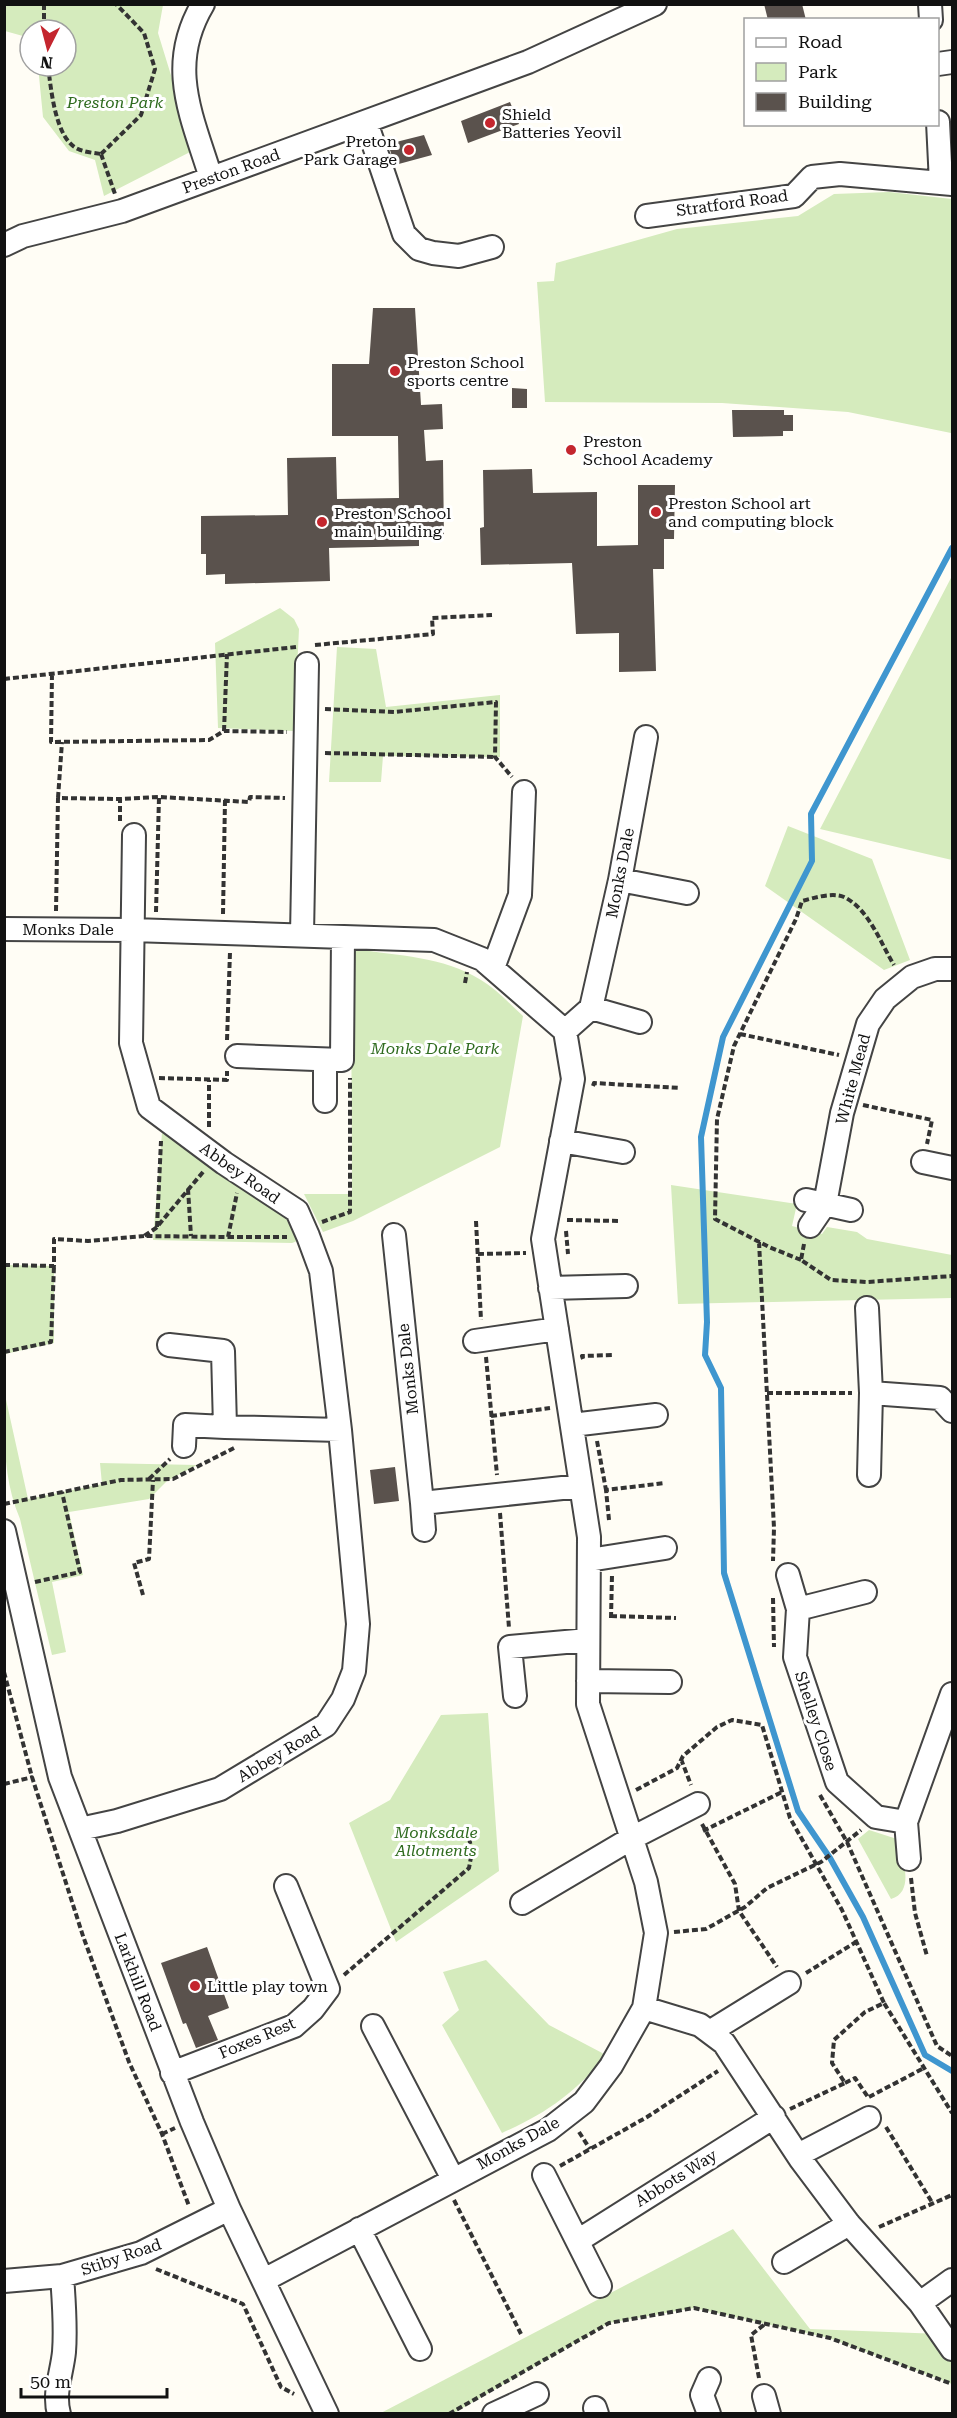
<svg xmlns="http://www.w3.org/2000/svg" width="957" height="2418" viewBox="0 0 957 2418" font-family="'Roboto Serif',serif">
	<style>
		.green { fill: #d5ebbd }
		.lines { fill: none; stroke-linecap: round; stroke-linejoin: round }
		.stream { stroke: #3f96cf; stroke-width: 6 }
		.building { fill: #5a524d }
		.minor-casing { stroke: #444; stroke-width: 26 }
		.path { stroke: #333; stroke-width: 4; stroke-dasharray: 6 3; stroke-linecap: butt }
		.minor { stroke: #fff; stroke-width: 22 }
		.poi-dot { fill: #c4262e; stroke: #fff; stroke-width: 2 }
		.labels { text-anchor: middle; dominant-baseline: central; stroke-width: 6; stroke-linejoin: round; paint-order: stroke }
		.park-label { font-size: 16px; font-style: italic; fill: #2f6b1f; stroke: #fff }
		.poi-label { font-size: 16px; fill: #111; stroke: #fff; text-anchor: start }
		.street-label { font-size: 16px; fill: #111; stroke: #fff }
	</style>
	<rect width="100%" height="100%" fill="#fffdf5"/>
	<!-- green -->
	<path class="green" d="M4,5H163L158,33L194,150L104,196L95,160L69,151L43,117L38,66H66V30H30V38L5,31Z
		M889,192L952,199L951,433L848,412L722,403L545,402L537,282L554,281L556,263L677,229L798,216L834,194Z
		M952,576V860L820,829Z
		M280,608L294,619L299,629L294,731L218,728L215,643Z
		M337,647L376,649L386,707L500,695V757L383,756L381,782H329Z
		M788,826L872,859L910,960L884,970L765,886Z
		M355,949C399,956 442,956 481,980C496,989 510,1004 523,1016L500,1147L353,1221L323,1232L304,1194H352L351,955Z
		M162,1133L292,1212L308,1237L292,1243L153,1240Z
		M671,1185L797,1204L792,1226L822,1234L827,1227L857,1232L867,1239L952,1255V1298L678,1304Z
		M5,1265L54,1266V1343L5,1354Z
		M5,1395L28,1499L102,1484L100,1463L197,1465L167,1481L149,1499L69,1512L83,1575L52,1582L66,1652L52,1655L20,1519C3,1479 4,1439 5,1395Z
		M488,1713L499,1871L396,1942L349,1823L390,1800L441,1715Z
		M869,1830L897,1839C902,1856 916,1892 891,1899L858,1839Z
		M486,1960L549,2025L606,2055C575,2093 547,2113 502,2133L442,2025L459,2010L443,1972Z
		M733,2229L810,2329L941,2334L952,2349V2384L829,2338L694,2308L609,2323L454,2413L379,2414Z"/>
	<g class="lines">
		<!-- stream -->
		<path class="stream" d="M952,548L811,814L812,861L723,1037L701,1137L707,1322L705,1355L721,1388L724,1573L798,1811L830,1858L863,1917L925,2055L952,2071"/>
	</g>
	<!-- building -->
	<path class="building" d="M764,4H802L806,20H768Z
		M510,102L519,124L468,143L461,121Z
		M424,135L432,155L395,165L388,144Z
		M373,308H415L421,405L442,404L443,429L424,430L426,461L443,460L444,539L419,540V546L329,548L330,581L225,584V574L206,575V554H201V516L288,515L287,458L336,457L337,499L399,498L398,436H332V364H369Z
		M512,388L527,389V408H512Z
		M732,410H784V415H793V431H783V436L733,437Z
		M532,469L533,493L597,492V546L638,545V485H675L674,539H664V569H653L656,671L619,672V633L576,634L572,563L481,565L480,528L484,527L483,470Z
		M395,1467L399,1501L374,1504L370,1470Z
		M207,1947L229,2008L208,2016L218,2040L196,2048L186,2023L183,2024L161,1963Z"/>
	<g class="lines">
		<!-- minor casing -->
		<g class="minor-casing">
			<path id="minor" d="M203,4C166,66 192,116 211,178
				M930,4L931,20
				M938,64L952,62
				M366,122L404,234L419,249L433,253L459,256L492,247
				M938,122L941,183
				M647,216L794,196L812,177L840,174L952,184
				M4,245L23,236L122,211L528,62L655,4
				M620,880L687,893
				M4,929L132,930L434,940L482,959L565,1031L573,1079L543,1239L589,1537L588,1704L646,1882L656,1933L644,2008L611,2066L584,2102L548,2130L264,2280
				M302,935L307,664
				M493,968L520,895L524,792
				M591,1008L640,1022
				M565,1031L591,1008L620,880L646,737
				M237,1056L342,1060L343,937
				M325,1101V1060
				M561,1141L623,1152
				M923,1162L952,1168
				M806,1200L851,1210
				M810,1226L825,1204L842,1113L868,1024L885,999L912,977L935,969H952
				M394,1235L422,1503L581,1486
				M550,1288L626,1286
				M867,1308L871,1393L869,1475
				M475,1341L557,1329
				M169,1345L223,1351L225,1427L340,1430
				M871,1393L940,1398L952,1411
				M572,1425L656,1415
				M184,1446L185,1425L225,1427
				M422,1503L424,1530
				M4,1531L60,1777L192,2122L229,2209L327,2414
				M589,1560L665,1548
				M788,1575L798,1609
				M865,1592L798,1609L795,1657L837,1782L876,1817L906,1822L952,1694
				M588,1681L670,1682
				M515,1696L510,1647L588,1640
				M906,1822L909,1859
				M80,1829L117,1821L220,1789L326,1725L343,1699L354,1671L358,1624L340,1430L321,1271L308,1236L297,1211L224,1163L149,1107L131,1043L134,835
				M522,1903L632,1838L698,1804
				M644,2008L700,2025L724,2043L801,2160L849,2224L920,2303L952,2349
				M373,2026L453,2179
				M711,2031L789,1983
				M172,2073L294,2026L313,2009L328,1989L286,1886
				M798,2155L869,2118
				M544,2175L600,2286
				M359,2229L420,2349
				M579,2240L774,2117
				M784,2262L849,2224
				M4,2281L62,2276L141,2253L229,2209
				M920,2303L952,2280
				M764,2396L769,2414
				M595,2408L597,2414
				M59,2414C53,2393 62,2373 64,2352C66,2327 64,2302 62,2276
				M494,2414L537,2394
				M709,2414L702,2395L709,2379"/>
		</g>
		<!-- path -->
		<path class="path" d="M44,4V30
			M48,66C51,88 55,139 78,149C84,152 94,153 101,154
			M101,154L141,115L155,69L144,33L116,4
			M101,154L115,194
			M315,645L433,634L432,618L492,615
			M52,674L51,742L209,740L224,731L287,732
			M4,679L296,647
			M325,709L394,712L496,702L495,757L512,777
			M224,731L227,654
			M325,753L495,757
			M58,798L62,742
			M120,821V799
			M56,911L58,798L120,799L159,797L249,802L250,797L285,798
			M156,912L159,797
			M223,914L225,800
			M465,983L467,972
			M740,1034L839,1055
			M227,1040L230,952
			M159,1078L227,1080V1071
			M593,1086L594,1083L680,1088
			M863,1105L932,1120L927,1144
			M209,1127V1080
			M203,1172L156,1228L144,1236L228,1237L237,1193
			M188,1189L191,1236
			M567,1220L619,1221
			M476,1221L481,1320
			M322,1222L350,1212V1078
			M157,1227L161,1141
			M566,1231L568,1254
			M228,1237H287
			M759,1242L774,1528L773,1561
			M804,1244L801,1260L831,1280L867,1282L952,1276
			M478,1254L526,1253
			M801,1260L769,1247L715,1219L717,1119L734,1046L796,919L802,901C814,898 832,892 844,897C869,909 881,944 894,965
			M4,1265L54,1266V1239L88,1241L144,1236
			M4,1352L51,1342L54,1266
			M486,1357L497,1475
			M583,1359L582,1356L614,1355
			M767,1393H852
			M491,1416L550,1408
			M597,1441L606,1490
			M149,1479L170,1459
			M4,1504L121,1480L173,1479L234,1448
			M500,1513L509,1628
			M609,1520L606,1490L665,1483
			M35,1582L80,1572L62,1492
			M143,1595L134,1563L149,1559L153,1480
			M773,1598L774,1647
			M611,1616L676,1618
			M611,1618L612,1575
			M4,1672L32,1777L83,1936L129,2062L162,2134L189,2206
			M681,1759L691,1785
			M4,1784L33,1777
			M636,1790L677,1768L683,1756L717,1727L732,1720L762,1725L790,1818L842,1910L884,2003
			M820,1795L847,1842L937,2046L952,2056
			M702,1824L735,1884L739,1911L777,1967
			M703,1831L782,1792
			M911,1878L915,1913L927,1956
			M674,1932L706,1929L745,1907L767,1888L821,1862L861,1830
			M806,1973L856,1942
			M344,1975L469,1868L472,1852L468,1833
			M845,2083L855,2078L868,2097
			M869,2097L924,2068
			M790,2109L845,2083L832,2063L834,2040L865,2012L884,2003L952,2113
			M886,2127L933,2204
			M579,2132L590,2149
			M162,2134L175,2128
			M560,2166L647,2117L718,2071
			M454,2200L521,2334
			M879,2227L952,2195
			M156,2269L243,2304L281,2387L294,2394
			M759,2378L751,2335L765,2324
			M449,2414L609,2323L694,2308L830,2338L952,2384"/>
		<!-- minor -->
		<use href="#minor" class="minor"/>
	</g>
	<!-- markers -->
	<g class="poi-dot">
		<circle cx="490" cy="123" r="6"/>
		<circle cx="409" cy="150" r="6"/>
		<circle cx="395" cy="371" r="6"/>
		<circle cx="571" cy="450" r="6"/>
		<circle cx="656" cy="512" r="6"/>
		<circle cx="322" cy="522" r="6"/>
		<circle cx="195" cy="1986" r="6"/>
	</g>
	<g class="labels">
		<!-- park labels -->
		<g class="park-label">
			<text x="115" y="102">Preston Park</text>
			<text x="435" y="1048">Monks Dale Park</text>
			<text x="436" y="1832">Monksdale<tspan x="436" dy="18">Allotments</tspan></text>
		</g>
		<!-- poi labels -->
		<g class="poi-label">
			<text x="502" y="114">Shield<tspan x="502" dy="18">Batteries Yeovil</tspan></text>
			<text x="397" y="141" text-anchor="end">Preton<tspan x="397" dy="18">Park Garage</tspan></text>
			<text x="407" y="362">Preston School<tspan x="407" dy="18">sports centre</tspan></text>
			<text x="583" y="441">Preston<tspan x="583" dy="18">School Academy</tspan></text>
			<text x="668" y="503">Preston School art<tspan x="668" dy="18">and computing block</tspan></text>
			<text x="334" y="513">Preston School<tspan x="334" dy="18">main building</tspan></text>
			<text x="207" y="1986">Little play town</text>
		</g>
		<!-- street labels -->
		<g class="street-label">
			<text transform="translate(231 171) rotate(-20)">Preston Road</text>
			<text transform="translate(732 203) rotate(-8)">Stratford Road</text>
			<text transform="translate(620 873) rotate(-79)">Monks Dale</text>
			<text x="68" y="929">Monks Dale</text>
			<text transform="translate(853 1079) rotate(-75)">White Mead</text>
			<text transform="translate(240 1173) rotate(35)">Abbey Road</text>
			<text transform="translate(408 1369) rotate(-96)">Monks Dale</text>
			<text transform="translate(816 1721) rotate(72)">Shelley Close</text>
			<text transform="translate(279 1754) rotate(-31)">Abbey Road</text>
			<text transform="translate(138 1982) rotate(69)">Larkhill Road</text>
			<text transform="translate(257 2038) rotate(-23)">Foxes Rest</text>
			<text transform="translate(518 2143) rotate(-29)">Monks Dale</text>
			<text transform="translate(676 2178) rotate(-32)">Abbots Way</text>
			<text transform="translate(121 2257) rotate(-19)">Stiby Road</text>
		</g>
	</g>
	<!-- border -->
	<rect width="957" height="2418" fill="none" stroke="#111111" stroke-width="12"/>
	<!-- legend -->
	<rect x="744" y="18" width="195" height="108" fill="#ffffff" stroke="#a0a0a0" stroke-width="1.5"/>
	<rect x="756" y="38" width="30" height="9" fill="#ffffff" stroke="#a0a0a0" stroke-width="1.5"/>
	<text x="798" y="48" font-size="18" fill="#111111">Road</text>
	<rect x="756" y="63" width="30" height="18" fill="#d5ebbd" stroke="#a0a0a0" stroke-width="1.5"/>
	<text x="798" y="78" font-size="18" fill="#111111">Park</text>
	<rect x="756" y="93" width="30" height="18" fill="#5a524d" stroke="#a0a0a0" stroke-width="1.5"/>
	<text x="798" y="108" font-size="18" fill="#111111">Building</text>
	<!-- north arrow -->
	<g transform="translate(48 48) rotate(186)"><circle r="28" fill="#ffffff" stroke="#a0a0a0" stroke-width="1.5"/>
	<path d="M0-4.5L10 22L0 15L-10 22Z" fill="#c4262e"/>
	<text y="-9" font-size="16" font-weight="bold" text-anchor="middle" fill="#111111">N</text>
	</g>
	<!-- scale -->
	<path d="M21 2388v9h146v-9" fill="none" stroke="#111111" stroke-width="3"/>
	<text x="30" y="2388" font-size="18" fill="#111111" stroke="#ffffff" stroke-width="4.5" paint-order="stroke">50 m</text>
</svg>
